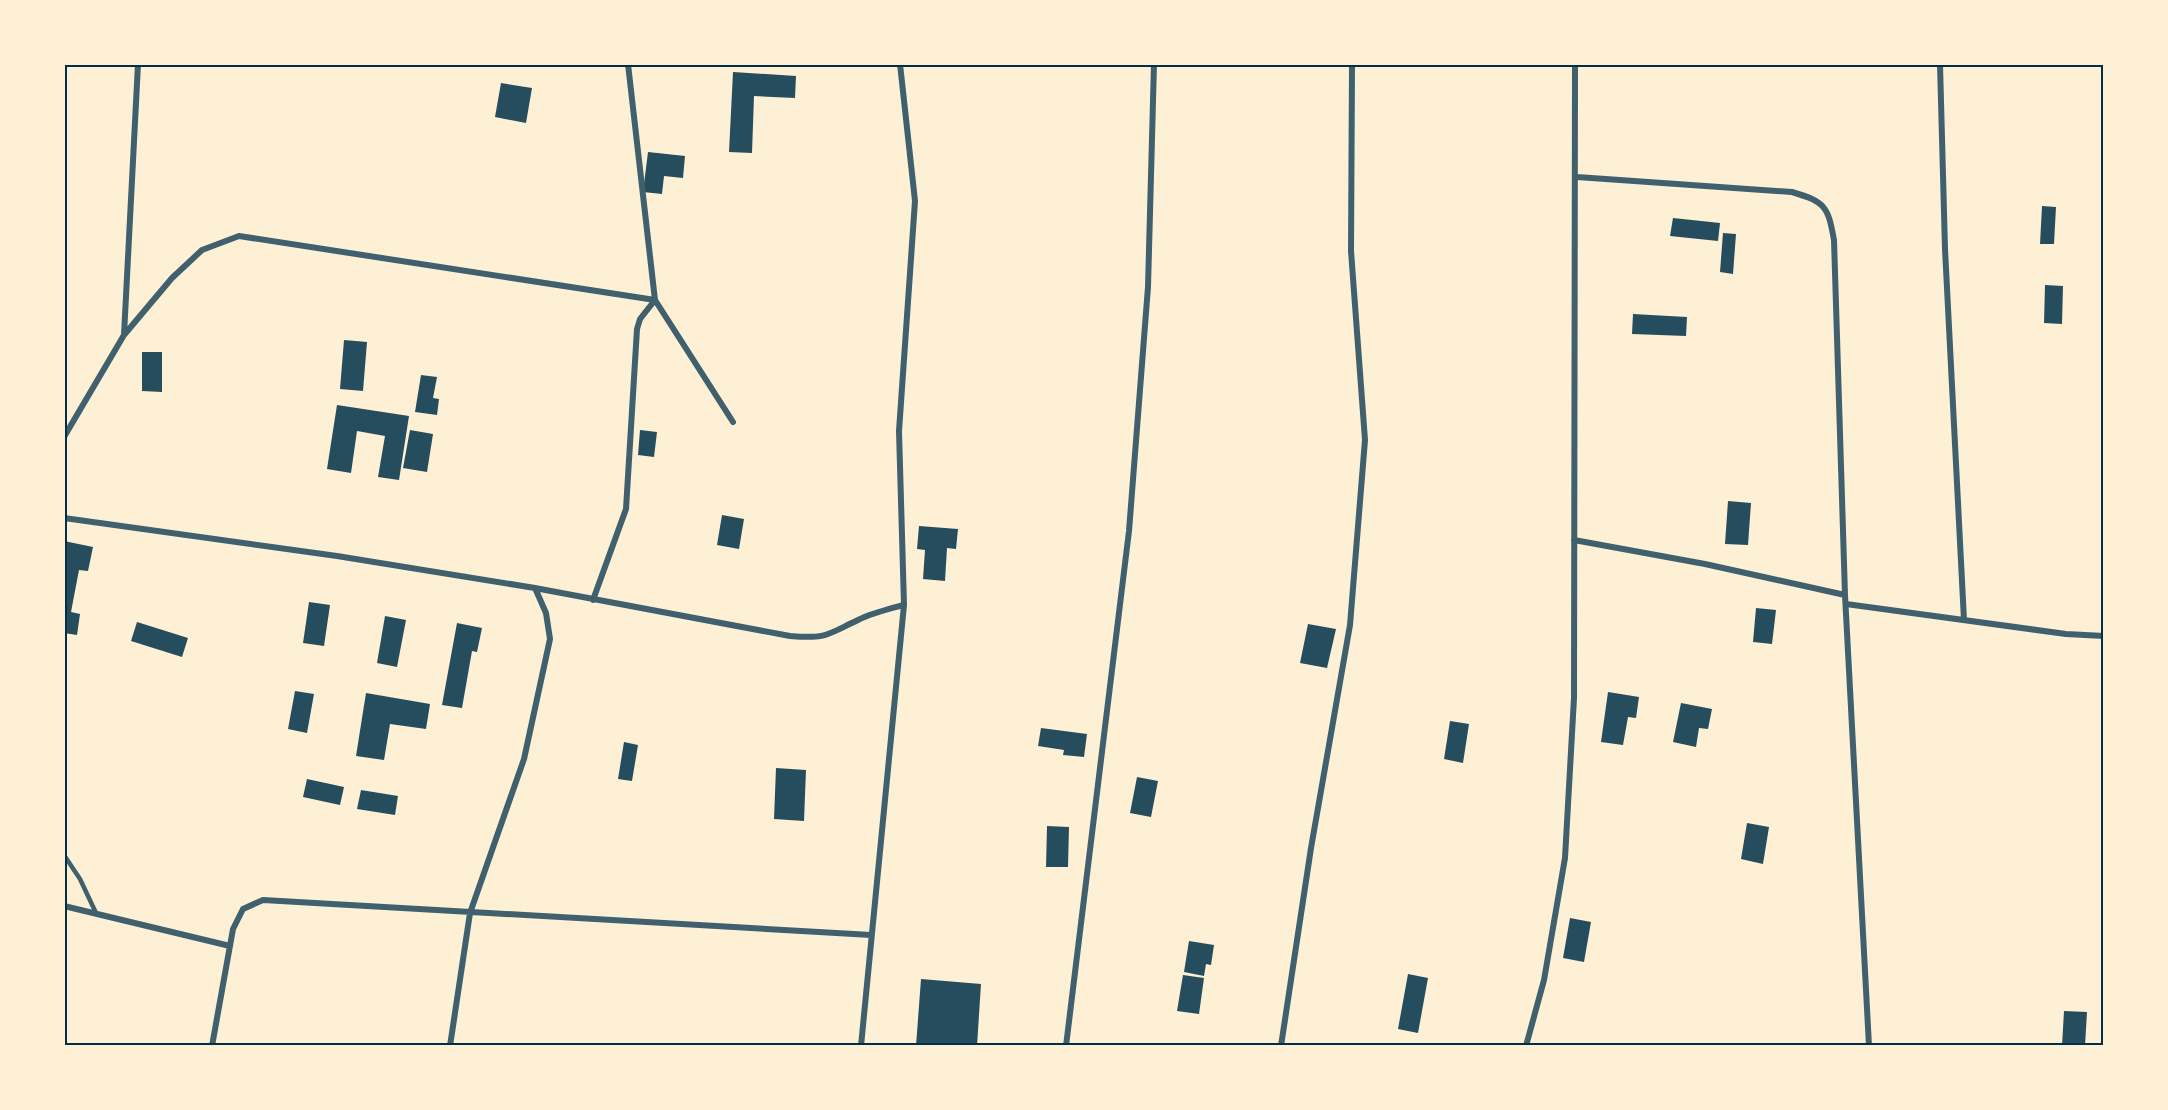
<svg xmlns="http://www.w3.org/2000/svg" width="2168" height="1110" viewBox="0 0 2168 1110" font-family="Inter,sans-serif">
	<style>
		.building { fill: #264d5e }
		.lines { fill: none; stroke-linecap: round; stroke-linejoin: round }
		.service { stroke: #3f606c; stroke-width: 4.5 }
		.minor { stroke: #3f606c; stroke-width: 6 }
		.neatline { fill: none; stroke: #003049; stroke-width: 2 }
	</style>
	<rect width="100%" height="100%" fill="#fdf0d5"/>
	<!-- building -->
	<path class="building" d="M733,72L796,76L795,98L754,96L752,153L729,152Z
		M501,83L532,88L526,123L495,117Z
		M648,152L685,156L683,178L664,176L662,194L643,192Z
		M2042,206L2056,207L2054,244H2040Z
		M1673,218L1720,223L1718,241L1670,236Z
		M1723,233L1736,234L1733,274L1720,272Z
		M2045,285L2063,286L2062,324L2044,323Z
		M1633,314L1687,317L1686,336L1632,334Z
		M344,340L367,342L363,391L340,389Z
		M142,352H162V392L142,391Z
		M421,375L437,377L433,398L439,399L437,415L415,412Z
		M337,405L409,416L399,480L378,477L385,436L357,431L351,473L327,469Z
		M410,430L433,434L427,472L403,468Z
		M640,430L657,432L654,457L638,455Z
		M1728,501L1751,503L1748,545L1725,544Z
		M722,515L744,519L739,549L717,545Z
		M919,526L958,529L956,549L947,548L945,581L923,579L925,550L917,549Z
		M64,541L93,547L88,571L79,570L71,612L80,614L77,635L64,633Z
		M309,602L330,605L324,646L303,643Z
		M1756,608L1776,610L1772,644L1753,642Z
		M385,616L406,620L397,667L377,663Z
		M137,622L188,638L182,657L131,641Z
		M457,623L482,628L477,652L472,651L462,708L442,705Z
		M1308,624L1336,629L1327,668L1300,663Z
		M295,691L314,694L307,733L288,729Z
		M1608,692L1639,697L1636,718L1628,717L1623,745L1601,742Z
		M366,693L430,704L426,729L390,724L384,760L356,756Z
		M1681,703L1712,709L1708,729L1699,728L1696,747L1673,742Z
		M1450,721L1469,724L1463,763L1444,759Z
		M1041,728L1087,734L1084,757L1063,755L1064,750L1038,746Z
		M624,742L638,745L632,781L618,779Z
		M776,768L806,770L804,821L774,819Z
		M1137,777L1158,781L1151,817L1130,813Z
		M307,779L344,787L340,805L303,797Z
		M361,790L398,796L395,815L357,809Z
		M1747,823L1769,827L1763,864L1741,859Z
		M1047,826L1069,827L1068,867H1046Z
		M1570,918L1591,922L1584,962L1563,958Z
		M1189,941L1214,945L1211,965L1206,964L1204,976L1184,972Z
		M1408,974L1428,978L1418,1033L1398,1029Z
		M1183,975L1204,978L1199,1014L1177,1011Z
		M921,979L981,984L977,1046H916Z
		M2064,1011L2087,1012L2085,1046H2062Z"/>
	<g class="lines">
		<!-- service -->
		<path class="service" d="M64,855L80,879L96,913"/>
		<!-- minor -->
		<path class="minor" d="M1940,64L1945,249L1964,620
			M1577,177L1792,192C1826,202 1828,207 1834,240L1845,595L1869,1046
			M124,335L172,278L202,250L239,236L655,300L733,422
			M64,437L124,335L138,64
			M64,518L337,556L535,588L790,636C827,639 826,635 858,620C872,613 889,609 904,605
			M1574,540L1705,564L1845,595
			M593,600L626,509L637,329L640,319L655,300L628,64
			M1846,604L2066,634L2104,636
			M64,906L230,946
			M212,1046L233,929L243,909L263,900L871,935
			M450,1046L470,913L524,759L550,639L546,613L535,588
			M861,1046L904,605L899,431L915,201L900,64
			M1066,1046L1129,531L1148,287L1154,64
			M1281,1046L1311,848L1350,625L1365,440L1351,251L1352,64
			M1526,1046L1544,980L1565,858L1574,698L1575,64"/>
	</g>
	<!-- border -->
	<rect width="2168" height="1110" fill="none" stroke="#fdf0d5" stroke-width="132"/>
	<rect x="66" y="66" width="2036" height="978" class="neatline"/>
</svg>
